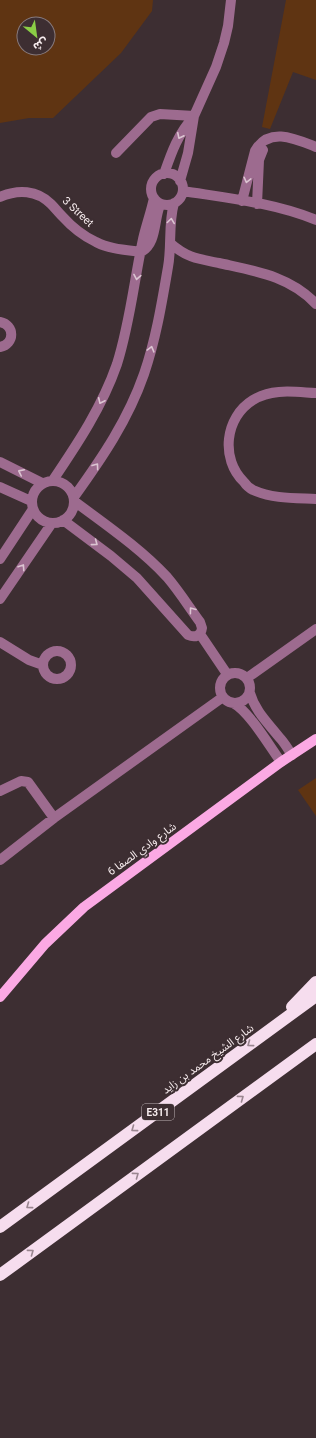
<svg xmlns="http://www.w3.org/2000/svg" width="316" height="1438" viewBox="0 0 316 1438" font-family="Roboto,'Noto Sans Arabic',sans-serif">
	<style>
		.green { fill: #5f3412; fill-rule: evenodd }
		.lines { fill: none; stroke-linecap: round; stroke-linejoin: round }
		.minor { stroke: #9d6b8f; stroke-width: 10 }
		.major { stroke: #fba9e4; stroke-width: 10 }
		.highway { stroke: #f6ddee; stroke-width: 12 }
		.oneway { stroke: #dcc5d2 }
		.oneway2 { stroke: #9a8690 }
		.labels { text-anchor: middle; dominant-baseline: central; stroke-width: 4; stroke-linejoin: round; paint-order: stroke }
		.shield { fill: #3d2e32; stroke: #bfb3b6; stroke-width: 1 }
		.shield-label { font-size: 10px; font-weight: bold; fill: #f7ecee }
		.street-label { font-size: 11px; fill: #f7ecee; stroke: #3d2e32 }
	</style>
	<rect width="100%" height="100%" fill="#3d2e32"/>
	<!-- green -->
	<path class="green" d="M0,0H153L152,11L121,53L53,118H29L0,123ZM24,24H48V48H24Z
		M286,0H316V80L293,72L270,129L262,127Z
		M316,778V816L298,790Z"/>
	<g class="lines">
		<!-- minor -->
		<path class="minor" d="M116,153L151,117L160,114L194,116
			M151 189a16 16 0 1 1 32 0a16 16 0 1 1-32 0Z
			M164,174C172,151 178,134 194,116
			M180,181L188,153L194,116L216,67L224,43L228,26L231,0
			M183,191C227,198 275,203 316,220
			M0,197C18,189 37,190 51,204C55,208 58,212 62,216C71,226 83,236 96,242C109,249 126,250 141,252C156,244 154,223 159,208
			M242,201L255,151C269,126 296,139 316,147
			M257,204L259,160L263,150
			M170,243C187,258 198,259 219,263C255,271 290,276 316,304
			M0,322C15,325 15,344 0,347
			M316,393C295,392 272,388 253,400C225,417 220,459 244,482C246,485 249,488 253,490C273,499 295,498 316,499
			M0,462L42,483
			M53,480C78,443 102,407 117,364C130,323 134,281 143,239C146,226 151,212 154,198
			M32 502a21 21 0 1 1 42 0a21 21 0 1 1-42 0Z
			M0,487L31,501
			M74,497C102,458 128,420 144,374C156,339 162,302 168,267C172,245 168,225 174,203
			M63,520L111,556L137,578L188,635C195,638 201,636 202,628L200,622C189,607 179,591 167,577C140,548 106,525 74,501
			M0,559L33,509
			M0,599L52,523
			M200,634L227,674
			M0,642L29,660L43,665
			M43 665a14 14 0 1 1 28 0a14 14 0 1 1-28 0Z
			M220 688a15 15 0 1 1 30 0a15 15 0 1 1-30 0Z
			M247,678L316,629
			M250,693C255,711 268,723 279,737C284,742 288,749 292,755
			M233,703C249,711 270,747 281,762
			M0,791L21,781L28,782L54,818
			M0,860L54,818L223,697"/>
		<!-- major -->
		<path class="major" d="M0,997L45,944L84,907L281,762L316,739"/>
		<!-- highway -->
		<path class="highway" d="M292,1007L316,982
			M0,1227L316,996
			M0,1275L316,1044"/>
	</g>
	<!-- one-way arrows -->
	<defs><path id="oneway-chevron" d="M-2-3.5L2.5 0L-2 3.5" fill="none" stroke-width="1.6" stroke-linecap="round" stroke-linejoin="round"/></defs>
	<g class="oneway">
		<use href="#oneway-chevron" transform="translate(180 136) rotate(116)"/>
		<use href="#oneway-chevron" transform="translate(247 180) rotate(104)"/>
		<use href="#oneway-chevron" transform="translate(171 221) rotate(-82)"/>
		<use href="#oneway-chevron" transform="translate(137 277) rotate(100)"/>
		<use href="#oneway-chevron" transform="translate(151 349) rotate(-75)"/>
		<use href="#oneway-chevron" transform="translate(101 401) rotate(115)"/>
		<use href="#oneway-chevron" transform="translate(96 466) rotate(-54)"/>
		<use href="#oneway-chevron" transform="translate(21 472) rotate(-154)"/>
		<use href="#oneway-chevron" transform="translate(95 543) rotate(37)"/>
		<use href="#oneway-chevron" transform="translate(22 567) rotate(-56)"/>
		<use href="#oneway-chevron" transform="translate(192 610) rotate(-127)"/>
	</g>
	<g class="oneway2">
		<use href="#oneway-chevron" transform="translate(250 1044) rotate(144)"/>
		<use href="#oneway-chevron" transform="translate(241 1098) rotate(-36)"/>
		<use href="#oneway-chevron" transform="translate(134 1129) rotate(144)"/>
		<use href="#oneway-chevron" transform="translate(136 1175) rotate(-36)"/>
		<use href="#oneway-chevron" transform="translate(29 1206) rotate(144)"/>
		<use href="#oneway-chevron" transform="translate(31 1252) rotate(-36)"/>
	</g>
	<g class="labels">
		<!-- shield labels -->
		<rect class="shield" x="142" y="1104" width="32" height="16" rx="3"/>
		<g class="shield-label">
			<text x="158" y="1112">E311</text>
		</g>
		<!-- street labels -->
		<g class="street-label">
			<text transform="translate(78 212) rotate(43)">3 Street</text>
			<text transform="translate(142 849) rotate(-36)">شارع وادي الصفا 6</text>
			<text transform="translate(208 1059) rotate(-36)">شارع الشيخ محمد بن زايد</text>
		</g>
	</g>
	<!-- north arrow -->
	<g transform="translate(36 36) rotate(151)"><circle r="19" fill="#3d2e32" stroke="#877a7d"/>
	<path d="M0-3L7 15L0 10L-7 15Z" fill="#8bce46"/>
	<text y="-6" font-size="11" font-weight="bold" text-anchor="middle" fill="#f7ecee">ش</text>
	</g>
</svg>
